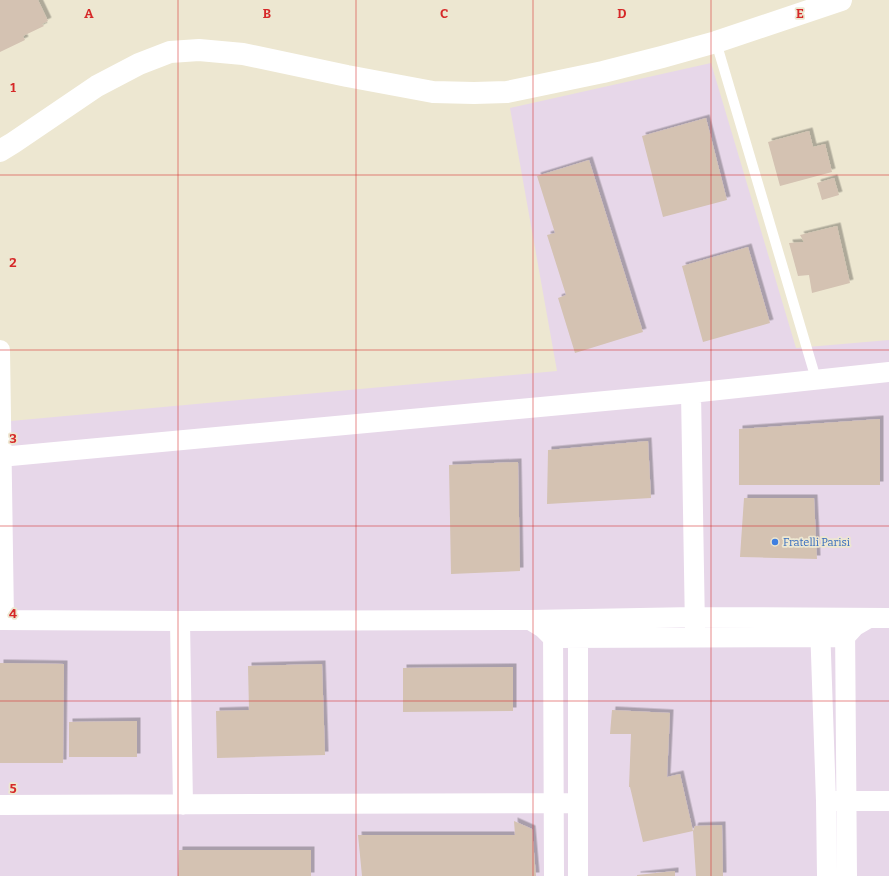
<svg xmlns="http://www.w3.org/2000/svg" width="889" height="876" viewBox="0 0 889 876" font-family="Bitter,serif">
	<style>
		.industrial { fill: #e7d7e9 }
		.building { fill: #d4c2b2; filter: url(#shadow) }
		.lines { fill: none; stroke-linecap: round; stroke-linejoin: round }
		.service { stroke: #fff; stroke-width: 10 }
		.minor { stroke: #fff; stroke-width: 20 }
		.tertiary { stroke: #fff; stroke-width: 22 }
		.grid { fill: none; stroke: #d62828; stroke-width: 1; stroke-opacity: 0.55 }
		.shop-dot { fill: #3f7fe0; stroke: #ede7d1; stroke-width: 1.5 }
		.labels { text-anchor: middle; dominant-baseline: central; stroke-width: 3.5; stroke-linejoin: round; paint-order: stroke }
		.shop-label { font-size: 11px; fill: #366cbe; stroke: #ede7d1; text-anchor: start }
		.grid-label { font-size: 13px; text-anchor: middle; font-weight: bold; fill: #d62828; stroke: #ede7d1; stroke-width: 3.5; stroke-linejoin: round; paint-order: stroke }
	</style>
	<defs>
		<filter id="shadow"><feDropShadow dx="3.5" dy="-3.5" stdDeviation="0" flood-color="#0004"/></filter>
	</defs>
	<rect width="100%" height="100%" fill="#ede7d1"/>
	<!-- industrial -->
	<path class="industrial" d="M711,63L796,348L889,340V876H0V422L557,371L510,108Z"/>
	<!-- building -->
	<path class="building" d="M0,0H38L48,21L42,24L44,26L23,36L25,40L0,52Z
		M706,118L727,200L663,217L642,136Z
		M809,131L813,147L825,144L832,172L780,186L768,142Z
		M589,160L643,332L575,353L558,298L566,295L547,235L555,233L537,176Z
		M834,178L839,195L822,200L817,183Z
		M837,226L850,283L812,293L809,275L798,276L789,243L804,242L800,235Z
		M748,247L770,323L703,342L682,266Z
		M880,419V485H739V429Z
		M648,441L651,498L547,504L548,450Z
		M518,462L520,571L451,574L449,465Z
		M744,498H814L817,559L740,557Z
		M0,663L64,664L63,763H0Z
		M322,664L325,755L217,758L216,711L249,710L248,666Z
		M513,667V711L403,712V668Z
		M612,710L670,713L667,777L680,774L693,831L695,826L722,825L723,876H696L693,831L643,842L630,787H629L631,734H610Z
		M137,721V757H69V722Z
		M514,821L532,829L536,876H362L358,835H515Z
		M179,850H311V876H178Z
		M675,871V876H637V875Z"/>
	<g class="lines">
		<!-- service -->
		<path class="service" d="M716,42L816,379"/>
		<!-- minor -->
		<path class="minor" d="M0,350L4,620
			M691,393L695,629
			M0,457L691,393L889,372
			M0,620L180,621L530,620L695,617L889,618
			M530,620L543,628L553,638L845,637L855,626L867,619
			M180,621L183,805
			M845,624L847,876
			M553,625L554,876
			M820,625L826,801L827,876
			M578,626V876
			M834,801H889
			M0,805L578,803"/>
		<!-- tertiary -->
		<path class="tertiary" d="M0,151L13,143L97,86L139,64L170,52L199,50L243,54L347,76L433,92L474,93L507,92L603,72L662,57L716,42L841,0"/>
	</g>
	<!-- grid -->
	<path class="grid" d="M178,0V876M356,0V876M533,0V876M711,0V876M0,175H889M0,350H889M0,526H889M0,701H889"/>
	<!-- markers -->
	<circle class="shop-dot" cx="775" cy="542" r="4"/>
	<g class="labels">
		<!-- shop labels -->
		<g class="shop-label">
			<text x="783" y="542">Fratelli Parisi</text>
		</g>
	</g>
	<g class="grid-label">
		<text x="89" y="18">A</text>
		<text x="267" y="18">B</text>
		<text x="444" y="18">C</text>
		<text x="622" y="18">D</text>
		<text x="800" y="18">E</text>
		<text x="13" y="92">1</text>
		<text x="13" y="267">2</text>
		<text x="13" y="443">3</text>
		<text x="13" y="618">4</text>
		<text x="13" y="793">5</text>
	</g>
</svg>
